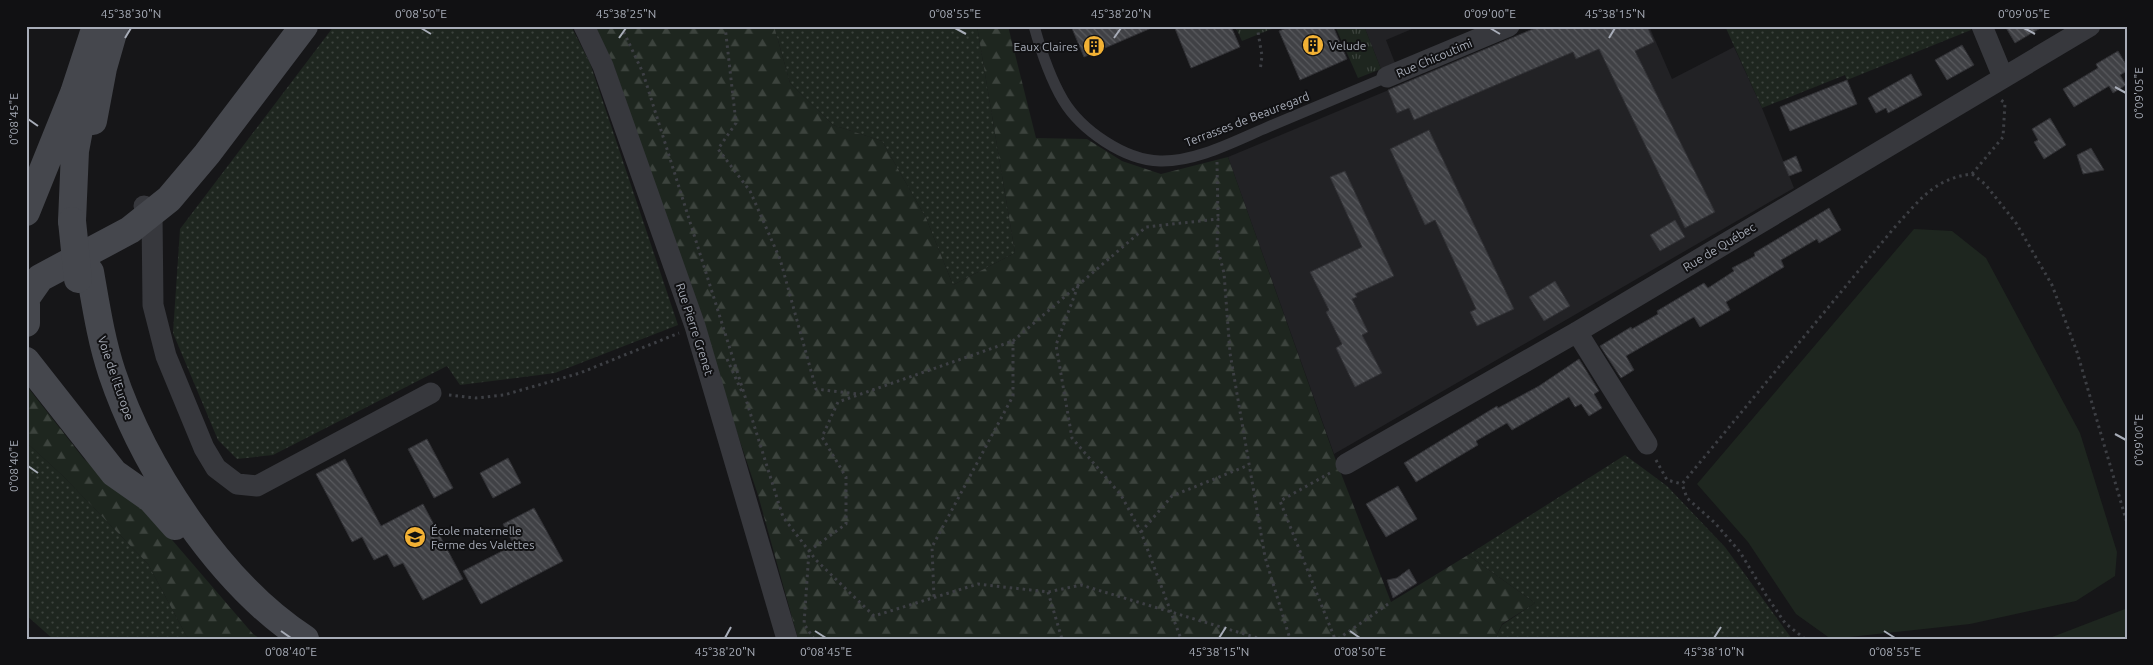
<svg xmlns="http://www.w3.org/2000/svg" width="2153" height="665" viewBox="0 0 2153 665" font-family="Ubuntu,sans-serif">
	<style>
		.built { fill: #222225 }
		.grass { fill: url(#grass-dots) }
		.forest { fill: url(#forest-firs) }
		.park { fill: url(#park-tufts) }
		.garden { fill: #1e261f }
		.building { fill: url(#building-back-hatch); stroke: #303034 }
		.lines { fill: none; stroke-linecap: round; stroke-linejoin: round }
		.path { stroke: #3d3f44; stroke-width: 3; stroke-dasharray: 2.5 4; stroke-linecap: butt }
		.lane { stroke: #37383d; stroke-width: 11 }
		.street { stroke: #37383d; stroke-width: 21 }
		.secondary { stroke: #45474d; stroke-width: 28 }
		.secondary-bridge { stroke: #45474d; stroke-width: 28 }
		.ticks { fill: none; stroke: #a8adb8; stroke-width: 2 }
		.labels { text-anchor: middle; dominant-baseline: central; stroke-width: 4; stroke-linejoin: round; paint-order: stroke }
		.poi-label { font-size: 12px; fill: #a8adb8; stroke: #111113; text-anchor: start }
		.street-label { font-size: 12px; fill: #a8adb8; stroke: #111113 }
		.neatline { fill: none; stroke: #a8adb8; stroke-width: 2 }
		.ticks-label { font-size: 12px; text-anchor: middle; fill: #a8adb8 }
	</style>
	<defs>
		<pattern id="grass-dots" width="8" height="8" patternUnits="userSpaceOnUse" patternTransform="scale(1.25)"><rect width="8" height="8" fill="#1e261f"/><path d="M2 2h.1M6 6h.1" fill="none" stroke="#3c433d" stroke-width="1.8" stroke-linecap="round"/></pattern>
		<pattern id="forest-firs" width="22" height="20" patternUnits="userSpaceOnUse" patternTransform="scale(1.25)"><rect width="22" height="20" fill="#1e261f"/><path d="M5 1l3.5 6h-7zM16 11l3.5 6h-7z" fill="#3c433d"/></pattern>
		<pattern id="park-tufts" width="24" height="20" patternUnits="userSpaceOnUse" patternTransform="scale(1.25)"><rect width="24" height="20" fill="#1e261f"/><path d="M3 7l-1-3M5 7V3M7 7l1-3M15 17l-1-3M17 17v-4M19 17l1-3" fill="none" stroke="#3c433d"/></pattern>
		<pattern id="building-back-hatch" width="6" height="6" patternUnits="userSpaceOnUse" patternTransform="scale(1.25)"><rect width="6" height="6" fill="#404145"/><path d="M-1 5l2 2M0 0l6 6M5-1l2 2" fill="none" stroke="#595a5e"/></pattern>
	</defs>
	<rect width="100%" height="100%" fill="#161618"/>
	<!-- built -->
	<path class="built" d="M1364,26H1419L1386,40L1395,63L1381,69Z
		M1542,26H1649L1672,79L1734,47L1762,108L1794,188L1334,454L1228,157Z"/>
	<!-- grass -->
	<path class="grass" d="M334,26H571L590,63L678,325L555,373L460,385L447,366L273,455L237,459L218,440L173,333L180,229Z
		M774,26H977L1015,253L953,285L926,218L882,141L833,125L790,83Z
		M1725,26H1970L1971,30L1847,80L1845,75L1762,108Z
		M26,442L63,476L148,564L188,639H53L26,615Z
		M1625,455L1667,486L1725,547L1792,639H1495L1502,625L1535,603L1468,555Z"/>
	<!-- forest -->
	<path class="forest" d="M595,26H774L790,83L833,125L882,141L926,218L953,285L1015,253L977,26H1008L1036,138L1087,139L1122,161L1161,174L1228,157L1335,458L1391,602L1468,555L1535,603L1502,624L1495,639H798L758,495L614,66Z
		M26,385L84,459L135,503L142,505L253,634L261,639H188L148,564L63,476L26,442Z"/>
	<!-- park -->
	<path class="park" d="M1235,26H1279L1242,41Z
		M1335,26H1364L1381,69L1358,78Z"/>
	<!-- garden -->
	<path class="garden" d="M1914,229L1952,231L1986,258L2080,433L2117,552L2115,576L2076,601L1970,624L1831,639L1796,614L1748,542L1697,484Z
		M2125,609L2127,614V639H2047Z"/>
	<!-- building -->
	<path class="building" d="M1071,26H1156L1084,57Z
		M1174,26H1231L1240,47L1191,68Z
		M1291,26H1333L1347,59L1300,80L1279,31Z
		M1540,26H1647L1654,42L1635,51L1715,212L1685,228L1599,49L1576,59L1573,52L1414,120L1409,108L1397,113L1388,90Z
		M2005,26H2044L2015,43Z
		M1962,45L1974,65L1947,80L1935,60Z
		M2118,51L2127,66V71L2120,75L2126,85L2113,93L2109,86L2074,107L2063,89L2098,68L2096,64Z
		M1911,74L1922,95L1888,113L1886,108L1876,113L1868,98Z
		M1847,80L1857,104L1790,131L1780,107Z
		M2050,118L2066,145L2044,159L2034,142L2038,140L2032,129Z
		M1429,130L1514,309L1477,326L1470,312L1476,309L1435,220L1425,225L1390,149Z
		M2091,148L2104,170L2083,174L2077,155Z
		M1796,156L1802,171L1789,176L1783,162Z
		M1345,171L1394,276L1355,294L1357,297L1352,299L1368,332L1362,335L1382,373L1355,387L1336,348L1342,344L1326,312L1329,310L1310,272L1362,247L1330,177Z
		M1829,208L1841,230L1819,243L1817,239L1781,260L1784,267L1726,302L1730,310L1700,327L1694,317L1626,356L1634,370L1621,378L1600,346L1631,327L1632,329L1658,314L1657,311L1704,283L1708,288L1734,271L1732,268L1755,256L1754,253Z
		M1675,220L1685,237L1660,251L1650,235Z
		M1555,281L1570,306L1544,321L1529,297Z
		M1579,359L1599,391L1594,394L1602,408L1589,416L1581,404L1575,407L1569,397L1512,430L1507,423L1476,441L1478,445L1416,482L1404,463L1497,406L1498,408L1539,386Z
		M427,439L453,488L434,498L408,449Z
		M508,458L521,483L493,498L480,473Z
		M345,459L381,526L423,504L463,579L423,600L403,563L394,567L387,554L374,560L362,537L352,542L316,474Z
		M1398,486L1417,519L1386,537L1366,504Z
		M534,508L563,561L481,604L463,571L514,545L503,524Z
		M1409,569L1417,583L1393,598L1387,580L1397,578Z"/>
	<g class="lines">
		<!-- path -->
		<path class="path" d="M621,26L643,73L783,517L816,560L874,616L978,584L1048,592L1081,585L1261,639
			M725,26L736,123L718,149L750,191L780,259L816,389L858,394
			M1257,26L1262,56L1260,71
			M1217,162L1218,219
			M1972,174L2003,137L2005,103L2001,100
			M1078,286L1056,345L1072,438L1121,495L1141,532L1181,639
			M1013,341L1146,227L1218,219L1217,246L1224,273L1230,353L1265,557L1290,639
			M727,359L742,392
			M449,395L476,398L504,395L580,373L679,333
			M1656,460L1667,480L1682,484
			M1330,473L1280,501L1335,639
			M1141,532L1172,496L1249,465
			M1048,592L1062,639
			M814,639L804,624L809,551L846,524V477L822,437L838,402L1013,341V396L932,547L934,598
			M1338,639L1391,602
			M1805,639L1785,623L1766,595L1740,552L1715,523L1687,498L1682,484L1894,228C1918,202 1934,178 1972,174L1985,184L2016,223L2052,285L2077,352L2127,523"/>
		<!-- lane -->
		<path class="lane" d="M1034,26C1041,51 1050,78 1063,100C1081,130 1124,160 1160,161C1196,162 1235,141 1268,127C1308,110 1347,94 1387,77"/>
		<!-- street -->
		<path class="street" d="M584,26L603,66L695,326L787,639
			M1982,26L2003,77
			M1387,77L1509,26
			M144,206L152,214L153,305L166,356L204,448L216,468L237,484L257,486L431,393
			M1577,332L1647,444
			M1346,464L1577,332L2090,26"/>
		<!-- secondary -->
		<path class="secondary" d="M93,121L103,68L115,26
			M26,212L74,93L96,26
			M72,221L75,151L85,98
			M90,272C96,306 101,340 112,373C144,468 220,584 305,639
			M26,298L40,278L130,230L169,199L207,154L304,26
			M26,304V323
			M26,361L114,473L151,499L175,526"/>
		<!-- secondary-bridge -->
		<path class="secondary-bridge" d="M72,221L78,279"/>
	</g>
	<!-- ticks -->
	<path class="ticks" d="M421,28L431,34M955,28L966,34M1490,28L1500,34M2024,28L2035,34M125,38L131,28M619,38L626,28M1114,38L1121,28M1609,38L1615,28M2115,87L2126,93M28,119L38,126M2115,434L2126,440M28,466L38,473M281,631L291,638M815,631L826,638M1350,631L1360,638M1884,631L1895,638M725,638L731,627M1219,638L1226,627M1714,638L1721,627"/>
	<!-- icons -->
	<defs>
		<g id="building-disc" transform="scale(1.125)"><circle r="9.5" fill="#f2b134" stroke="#111113"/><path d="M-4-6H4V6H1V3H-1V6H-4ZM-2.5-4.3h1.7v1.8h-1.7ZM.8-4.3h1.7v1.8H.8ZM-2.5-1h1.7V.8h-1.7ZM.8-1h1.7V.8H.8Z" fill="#111"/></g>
		<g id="school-disc" transform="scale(1.125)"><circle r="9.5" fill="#f2b134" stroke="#111113"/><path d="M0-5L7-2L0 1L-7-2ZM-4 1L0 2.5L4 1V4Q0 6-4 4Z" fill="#111"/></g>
	</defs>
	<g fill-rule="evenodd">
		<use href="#building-disc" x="1313" y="45"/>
		<use href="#building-disc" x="1094" y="46"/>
		<use href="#school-disc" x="415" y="537"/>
	</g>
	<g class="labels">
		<!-- poi labels -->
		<g class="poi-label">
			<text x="1329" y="45">Velude</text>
			<text x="1078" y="46" text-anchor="end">Eaux Claires</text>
			<text x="431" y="530">École maternelle<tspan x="431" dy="14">Ferme des Valettes</tspan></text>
		</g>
		<!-- street labels -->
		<g class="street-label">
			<text transform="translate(1434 58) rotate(-23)">Rue Chicoutimi</text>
			<text transform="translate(1247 119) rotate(-21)">Terrasses de Beauregard</text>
			<text transform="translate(1719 247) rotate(-31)">Rue de Québec</text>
			<text transform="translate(695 329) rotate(72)">Rue Pierre Grenet</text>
			<text transform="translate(116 378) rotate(71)">Voie de l'Europe</text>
		</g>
	</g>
	<!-- border -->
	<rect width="2153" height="665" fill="none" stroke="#111113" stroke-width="55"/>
	<rect x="28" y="28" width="2098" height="610" class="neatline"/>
	<g class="ticks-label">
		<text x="131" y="18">45°38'30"N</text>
		<text x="421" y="18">0°08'50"E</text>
		<text x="626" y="18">45°38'25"N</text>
		<text x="955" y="18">0°08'55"E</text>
		<text x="1121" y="18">45°38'20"N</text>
		<text x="1490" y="18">0°09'00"E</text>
		<text x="1615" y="18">45°38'15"N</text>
		<text x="2024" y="18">0°09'05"E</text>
		<text transform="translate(2139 93) rotate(-90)" y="4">0°09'05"E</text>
		<text transform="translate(14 119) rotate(-90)" y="4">0°08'45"E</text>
		<text transform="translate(2139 440) rotate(-90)" y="4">0°09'00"E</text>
		<text transform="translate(14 466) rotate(-90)" y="4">0°08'40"E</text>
		<text x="291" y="656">0°08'40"E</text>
		<text x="725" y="656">45°38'20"N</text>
		<text x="826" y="656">0°08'45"E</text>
		<text x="1219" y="656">45°38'15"N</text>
		<text x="1360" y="656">0°08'50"E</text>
		<text x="1714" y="656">45°38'10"N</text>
		<text x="1895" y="656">0°08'55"E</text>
	</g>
</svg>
